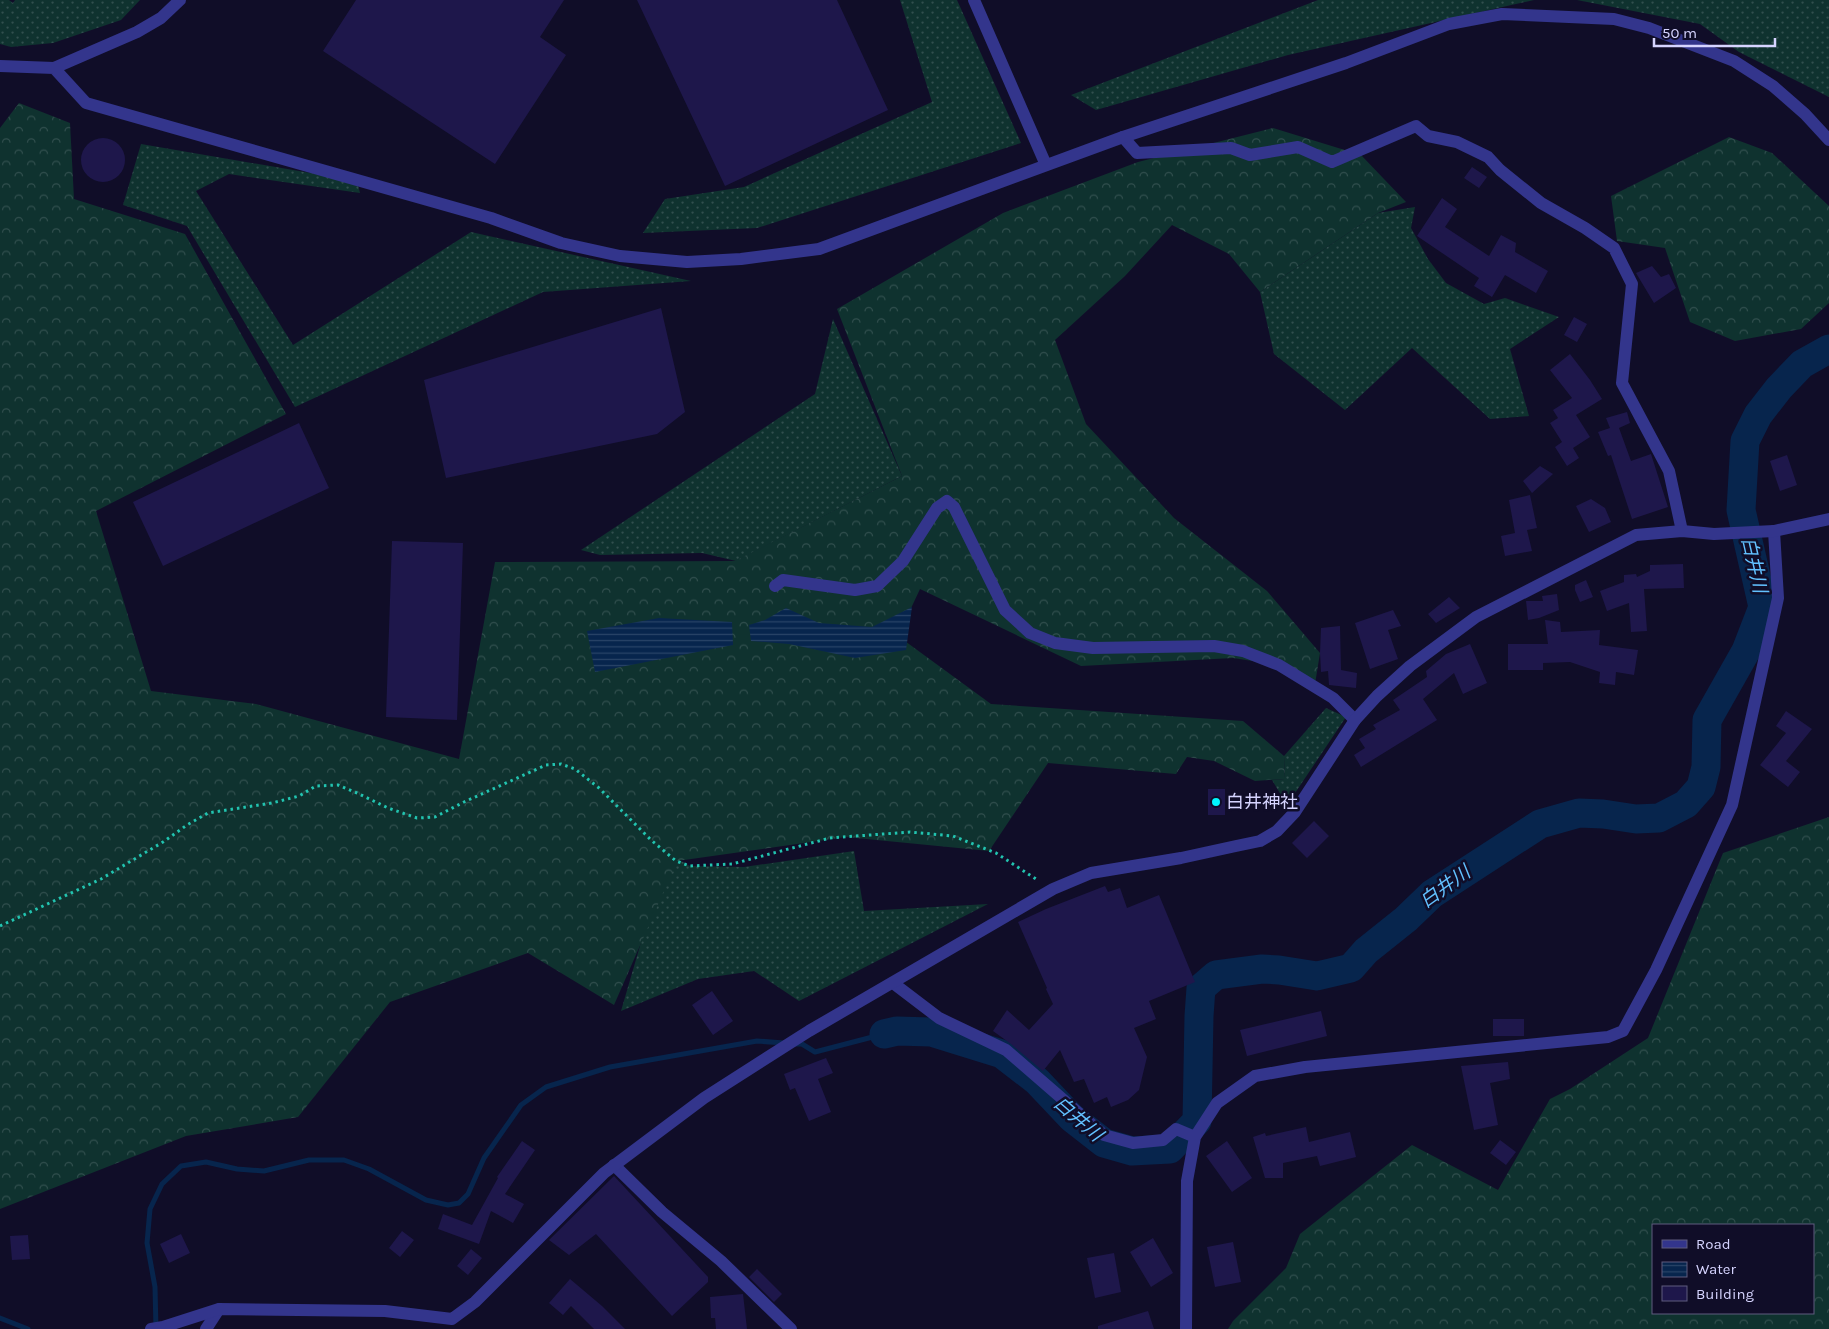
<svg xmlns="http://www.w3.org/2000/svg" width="1829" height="1329" viewBox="0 0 1829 1329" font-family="Karla,'Noto Sans JP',sans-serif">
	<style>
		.grass { fill: url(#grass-dots) }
		.forest { fill: url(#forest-crowns); fill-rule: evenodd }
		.water { fill: url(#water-rules) }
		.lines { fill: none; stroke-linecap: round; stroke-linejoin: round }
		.stream { stroke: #07254d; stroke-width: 5 }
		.river { stroke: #07254d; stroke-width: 29 }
		.building { fill: #1e174b }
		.path { stroke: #22c4b0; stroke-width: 3; stroke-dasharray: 2.5 4; stroke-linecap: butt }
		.minor { stroke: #33358c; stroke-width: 12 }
		.tertiary { stroke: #33358c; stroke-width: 12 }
		.poi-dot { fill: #00f6ff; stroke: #100d28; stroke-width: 2 }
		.labels { text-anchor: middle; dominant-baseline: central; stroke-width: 5; stroke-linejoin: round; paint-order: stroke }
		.poi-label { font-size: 18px; fill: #d6d4ff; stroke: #100d28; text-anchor: start }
		.water-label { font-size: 19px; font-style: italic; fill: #62c1ff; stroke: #100d28 }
	</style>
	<defs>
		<pattern id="grass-dots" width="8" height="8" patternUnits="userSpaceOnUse" patternTransform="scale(1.25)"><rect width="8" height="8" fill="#0f322f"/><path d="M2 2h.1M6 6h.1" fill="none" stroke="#314f4e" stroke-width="1.8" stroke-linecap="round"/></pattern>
		<pattern id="forest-crowns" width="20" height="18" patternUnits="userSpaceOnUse" patternTransform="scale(1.25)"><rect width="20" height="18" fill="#0f322f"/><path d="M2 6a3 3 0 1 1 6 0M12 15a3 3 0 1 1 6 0" fill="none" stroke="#314f4e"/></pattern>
		<pattern id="water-rules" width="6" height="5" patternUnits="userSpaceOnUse" patternTransform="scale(1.25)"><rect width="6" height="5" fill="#07254d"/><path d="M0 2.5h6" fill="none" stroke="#2a4468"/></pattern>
	</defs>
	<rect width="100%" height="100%" fill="#100d28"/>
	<!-- grass -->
	<path class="grass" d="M0,0H9L13,3L15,0H140L121,20L53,43L11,47L0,44Z
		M900,0H957L1021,143L757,228L643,233L665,199L744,187L932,102Z
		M1318,0H1534L1288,55L1096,110L1071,95Z
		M1577,0H1829V97L1739,52L1700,24Z
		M141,144L357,181L360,193L229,174L196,191L293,345L471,232L691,281L543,292L295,407L187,226L123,205Z
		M1415,207L1411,228L1428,259L1446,283L1484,304L1505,298L1559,317L1510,349L1529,416L1490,419L1412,348L1345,410L1274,354L1260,292L1378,213Z
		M833,319L902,476L736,561L702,553L600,555L581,550L815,394Z
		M1326,708L1346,717L1287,805L1272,780L1285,779L1284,756Z
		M854,851L864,911L988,904L799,1001L754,971L698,979L621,1011L667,853L690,866L744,867Z"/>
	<!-- forest -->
	<path class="forest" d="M19,103L70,123L74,199L185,234L286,414L96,511L151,691L256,704L459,759L495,562L735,561L902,476L837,309L1003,213L1138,162L1273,128L1361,155L1406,202L1378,213L1260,292L1229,254L1172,225L1125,276L1055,340L1086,424L1174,518L1267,591L1320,653L1315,684L1279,665L1233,658L1081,666L920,589L898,636L991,704L1243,721L1284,756L1285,779L1255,781L1214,761L1187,757L1176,774L1048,763L989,851L846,837L677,861L614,1005L528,953L390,1002L298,1117L186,1136L0,1209V128Z
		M1729,137L1772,153L1829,206V303L1801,329L1735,341L1690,322L1665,248L1617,241L1611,196Z
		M1829,817V1329H1228L1233,1321L1286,1268L1300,1234L1412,1145L1498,1190L1550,1099L1570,1089L1648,1038L1723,853ZM1653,1225H1813V1313H1653Z"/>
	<!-- water -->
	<path class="water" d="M912,607L906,650L855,658L789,644L751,641L749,625L765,620L786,608L819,623L872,627Z
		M659,618L732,622L733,645L595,672L587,631Z"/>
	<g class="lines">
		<!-- stream -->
		<path class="stream" d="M795,1044H802L815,1052L884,1034
			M0,1318L28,1329
			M156,1329L155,1287L147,1243L150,1209L162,1184L181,1166L206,1162L237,1169L264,1171L309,1160H344L369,1169L426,1200L448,1205L459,1203L468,1194L484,1158L521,1105L546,1087L610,1067L757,1041L784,1043"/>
		<!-- river -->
		<path class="river" d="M884,1034L897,1031L931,1032L1002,1054L1037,1081L1072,1118L1104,1143L1132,1151L1170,1149L1197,1121L1199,1016L1201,988L1216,975L1262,969L1279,970L1317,976L1351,968L1366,951L1406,919L1432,894L1540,824L1579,813L1603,814L1636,819L1659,818L1686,804L1701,787L1706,767L1707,720L1746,651L1763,607L1741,510L1745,441L1758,415L1779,388L1802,364L1829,349"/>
	</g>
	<!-- building -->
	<path class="building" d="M356,0H564L540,37L566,55L495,164L323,51Z
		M637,0H837L888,110L725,186Z
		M81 160a22 22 0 1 1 44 0a22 22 0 1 1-44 0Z
		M1472,167L1487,177L1479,188L1464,178Z
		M1442,198L1457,209L1445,227L1489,256L1501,235L1516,243L1515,252L1548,271L1536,293L1505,275L1492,297L1474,286L1479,278L1417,236Z
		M1652,266L1661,277L1669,274L1676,288L1654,303L1636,273Z
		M661,308L685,412L657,434L446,478L424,380Z
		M1574,317L1587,324L1577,342L1564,335Z
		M1570,354L1590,380L1602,399L1576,415L1590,437L1573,448L1579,458L1567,466L1555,447L1562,442L1550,423L1558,418L1553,410L1572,398L1550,370Z
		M1627,412L1630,423L1619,428L1631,461L1651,454L1668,507L1632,519L1611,455L1608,456L1598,432L1610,428L1606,418Z
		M299,423L329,488L163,566L133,502Z
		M1787,455L1797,485L1780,491L1770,461Z
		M1540,466L1553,474L1532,493L1523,481Z
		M1530,495L1537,528L1527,530L1532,551L1505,556L1501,536L1515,533L1509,500Z
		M1591,499L1605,508L1611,522L1589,532L1576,506Z
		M392,541L463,543L457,720L386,717Z
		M1683,564L1684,588L1644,589L1647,631L1631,632L1629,603L1607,611L1600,591L1624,582V575L1636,574L1637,577L1650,571V565Z
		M1586,580L1593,597L1580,602L1575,590V585Z
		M1557,594L1559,610L1539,618L1528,620L1526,601H1543L1542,596Z
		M1449,597L1460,608L1436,623L1428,614Z
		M1393,610L1401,626L1388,630L1398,659L1370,669L1355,623Z
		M1545,620L1560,622L1561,632L1600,630L1599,645L1638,650L1634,675L1616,672L1615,685L1599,683L1600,672L1570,662L1543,663V670H1508V644H1548Z
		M1340,626L1341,670L1357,673L1356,688L1329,685L1328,671L1321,672L1320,653L1321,628Z
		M1470,644L1487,683L1463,694L1454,673L1423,699L1437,720L1361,767L1354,755L1365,748L1359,739L1376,729L1373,725L1400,710L1393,700L1427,677L1426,671L1446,654Z
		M1786,711L1812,729L1786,761L1800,772L1788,787L1760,765L1786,733L1776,726Z
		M1208,789H1225V815H1208Z
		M1314,821L1329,836L1307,858L1292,843Z
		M1105,886L1108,892L1120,888L1127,908L1159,895L1195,982L1149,1001L1156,1019L1134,1028L1147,1057L1139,1090L1128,1100L1111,1107L1107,1097L1094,1103L1084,1079L1074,1082L1060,1050L1043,1071L1011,1044L993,1031L1007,1010L1029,1030L1053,1004L1046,989L1047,988L1018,922L1046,909Z
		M712,991L733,1021L713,1035L692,1005Z
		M1321,1011L1327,1036L1247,1056L1240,1030Z
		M1493,1019H1524V1036H1493Z
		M826,1058L833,1073L818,1079L831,1112L809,1121L795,1088L790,1090L784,1074Z
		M1508,1062L1510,1079L1490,1083L1498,1125L1474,1130L1461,1066Z
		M1306,1127L1309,1142L1350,1132L1356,1157L1320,1166L1317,1156L1283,1163V1178H1265L1253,1137L1265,1133L1266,1136Z
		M1500,1140L1516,1152L1506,1165L1490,1153Z
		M522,1141L535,1150L505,1194L524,1204L513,1223L491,1211L479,1244L438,1229L443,1214L472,1225L498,1178L497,1177Z
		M1227,1141L1252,1178L1232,1192L1206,1156Z
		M614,1176L708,1277V1282L672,1316L596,1234L569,1255L549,1240Z
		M402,1231L414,1240L400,1257L389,1248Z
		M181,1234L190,1253L169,1263L160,1244Z
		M28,1235L30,1259L12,1260L10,1236Z
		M1153,1238L1173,1273L1151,1287L1130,1252Z
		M1233,1242L1241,1282L1215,1287L1207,1247Z
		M471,1249L482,1258L468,1275L457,1266Z
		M1114,1253L1121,1292L1095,1298L1087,1258Z
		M757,1269L782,1294L774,1302L749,1277Z
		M570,1279L602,1306L625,1329H594L571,1306L563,1315L549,1303Z
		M743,1294L747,1329H716L715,1318H711L710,1297Z
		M1148,1311L1154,1329H1098V1326Z"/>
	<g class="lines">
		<!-- path -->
		<path class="path" d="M0,926L101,879L163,842L187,825L208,813L272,803L299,796L316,786L338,785L357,793L388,808L417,818L435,817L464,802L546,765L561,764L575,769L599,788L651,840L676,861L690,866L732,864L830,838L910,832L953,836L996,853L1039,881"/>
		<!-- minor -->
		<path class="minor" d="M1123,137L1137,153L1231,148L1250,155L1298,147L1332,162L1416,126L1428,136L1457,142L1488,157L1500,170L1541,203L1585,228L1614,248L1632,284L1622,383L1669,471L1682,531
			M775,586L783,580L855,590L877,586L903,561L937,508L947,501L954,507L1005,610L1030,633L1055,643L1093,648L1214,646L1243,651L1279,665L1333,698L1355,720
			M893,983L939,1018L1006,1050L1104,1135L1133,1143L1163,1140L1176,1129L1195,1137
			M614,1165L662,1212L721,1261L791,1329
			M206,1329L219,1309
			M1186,1329L1187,1181L1195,1137L1217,1103L1255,1076L1305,1067L1608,1037L1623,1031L1656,970L1732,805L1778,598L1774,531"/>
		<!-- tertiary -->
		<path class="tertiary" d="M974,0L1046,165
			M0,66L54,68L137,32L161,18L180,0
			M54,68L86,103L491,218L561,243L620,256L687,262L741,259L819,249L1123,137L1346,63L1449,24L1502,14L1614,19L1649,28L1734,61L1773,86L1805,114L1829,140
			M151,1329L163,1327L219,1309L385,1311L452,1319L475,1302L604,1173L704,1098L809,1031L1053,889L1091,873L1181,858L1236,846L1260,841L1277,831L1295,812L1355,720L1377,696L1410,666L1476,617L1636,535L1682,531L1714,534L1774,531L1829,519"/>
	</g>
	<!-- markers -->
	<circle class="poi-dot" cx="1216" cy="802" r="5"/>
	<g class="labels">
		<!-- poi labels -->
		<g class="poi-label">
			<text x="1226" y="802">白井神社</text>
		</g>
		<!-- water labels -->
		<g class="water-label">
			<text transform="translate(1754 565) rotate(77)">白井川</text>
			<text transform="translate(1445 887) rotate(-36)">白井川</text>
			<text transform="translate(1078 1119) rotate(41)">白井川</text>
		</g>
	</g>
	<!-- legend -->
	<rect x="1652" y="1224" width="162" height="90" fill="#100d28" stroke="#5f5d7e"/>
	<rect x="1662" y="1240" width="25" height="8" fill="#33358c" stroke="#5f5d7e"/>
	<text x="1696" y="1249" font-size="15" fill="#d6d4ff">Road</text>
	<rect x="1662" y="1262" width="25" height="15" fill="url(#water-rules)" stroke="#5f5d7e"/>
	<text x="1696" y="1274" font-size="15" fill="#d6d4ff">Water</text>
	<rect x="1662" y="1286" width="25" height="15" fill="#1e174b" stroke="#5f5d7e"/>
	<text x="1696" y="1299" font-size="15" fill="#d6d4ff">Building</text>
	<!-- scale -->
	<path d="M1654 38v8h121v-8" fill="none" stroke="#d6d4ff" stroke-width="2.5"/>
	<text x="1662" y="38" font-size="15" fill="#d6d4ff" stroke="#100d28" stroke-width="4" paint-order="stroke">50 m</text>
</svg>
